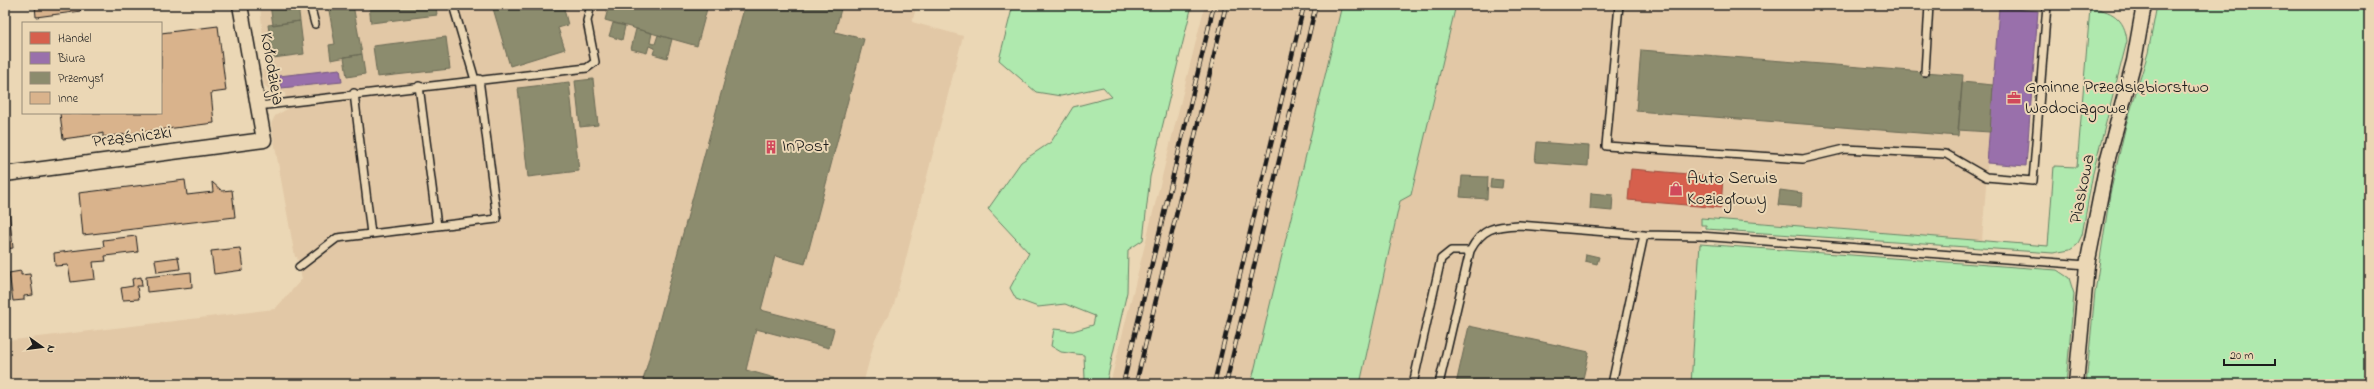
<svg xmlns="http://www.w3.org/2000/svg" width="2374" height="389" viewBox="0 0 2374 389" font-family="'Indie Flower',sans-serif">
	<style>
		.built { fill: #e2c8a6 }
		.green { fill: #afe9ae; stroke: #668265 }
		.shops { fill: #d6604d; stroke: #9e4c3e }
		.offices { fill: #9970ab; stroke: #745780 }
		.industry { fill: #8c8c6e; stroke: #6a6a55 }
		.building { fill: #d9b38c; stroke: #1c1c1c }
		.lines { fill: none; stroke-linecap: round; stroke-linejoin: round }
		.service-casing { stroke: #1c1c1c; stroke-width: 10 }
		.minor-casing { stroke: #1c1c1c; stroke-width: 17 }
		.service { stroke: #ebd7b5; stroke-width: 7 }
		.minor { stroke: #ebd7b5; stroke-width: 14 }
		.rail-casing { stroke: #1c1c1c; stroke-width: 4.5 }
		.rail { stroke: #ebd7b5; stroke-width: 3; stroke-dasharray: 9; stroke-linecap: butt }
		.labels { text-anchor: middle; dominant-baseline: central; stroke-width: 4; stroke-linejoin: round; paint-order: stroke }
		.street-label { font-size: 18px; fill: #1c1c1c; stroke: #ebd7b5 }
		.poi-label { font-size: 18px; fill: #1c1c1c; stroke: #ebd7b5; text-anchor: start }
	</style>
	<rect width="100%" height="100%" fill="#ebd7b5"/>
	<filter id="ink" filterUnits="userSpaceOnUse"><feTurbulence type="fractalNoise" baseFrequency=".025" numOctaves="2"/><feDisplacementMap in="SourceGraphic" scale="8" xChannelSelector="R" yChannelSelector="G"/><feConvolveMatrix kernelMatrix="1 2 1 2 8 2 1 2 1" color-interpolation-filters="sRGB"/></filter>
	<g filter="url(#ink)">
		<!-- built -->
		<path class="built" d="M260,5H917L912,22L963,36L894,305L875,339L863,384H5V341L275,309L302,279L297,257H295L271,124L275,116L287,109L285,93L271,91L264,85L262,70L266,69Z
			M1205,5H1342L1251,384H1110Z
			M1456,5H1999L1982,241L1702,218L1691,384H1360L1400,201L1411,194Z"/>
		<!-- green -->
		<path class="green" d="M1013,5H1192L1150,177L1143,240L1128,250L1127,292L1106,384H1081L1085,379L1084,355L1061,352L1051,346L1054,329L1073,331L1093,325L1095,316L1065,304L1038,307L1016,299L1010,288L1029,253L988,209L1021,162L1051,142L1073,107L1112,97L1103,87L1061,96L1036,92L999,60Z
			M1342,5H1456L1411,195L1400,201L1360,384H1251Z
			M2157,5H2369V384H2086L2095,292L2110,194L2126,125L2148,53Z
			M2090,8C2111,10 2125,18 2127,41L2093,173L2082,235L2077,245L2070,250L2053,253L1706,229V225H1701V218L2048,246L2054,166L2077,167Z
			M1700,244L2057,270L2069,278L2074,294L2066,384H1691Z"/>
		<!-- shops -->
		<path class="shops" d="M1631,169L1723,177L1721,208L1628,200Z"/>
		<!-- offices -->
		<path class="offices" d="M1999,8L2038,11L2026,166L1987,163Z
			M340,69L342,82L281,88L279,76Z"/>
		<!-- industry -->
		<path class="industry" d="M270,5H298L300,21L273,25Z
			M328,5H353L362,54L331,60L329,45L335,44Z
			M369,5H436L437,15L371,23Z
			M492,5H578L564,9L568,25L558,28L565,49L510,66Z
			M609,5H708L697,46L605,20Z
			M745,5H842L835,32L864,39L805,264L775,256L761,310L834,329L829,348L756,329L746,370L797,384H642Z
			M300,21L304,54L273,58L268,25Z
			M613,23L625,26L622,40L609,36Z
			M636,29L652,33L650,43L655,44L658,35L672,39L667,58L653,54L655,48L649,46L647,53L631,49Z
			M446,37L450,69L377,77L373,46Z
			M1641,50L1963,75L1958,136L1636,111Z
			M362,54L365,74L347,77L344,57Z
			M593,79L598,125L580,127L575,81Z
			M569,82L579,171L528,177L518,88Z
			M1962,82L1993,85L1990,132L1958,130Z
			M1537,142L1589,146L1588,166L1535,162Z
			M1462,176L1488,177L1487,199L1460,197Z
			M1491,179L1503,180L1502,188L1490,187Z
			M1780,190L1802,193L1801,207L1778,205Z
			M1591,193L1613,195L1612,211L1590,209Z
			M1586,254L1599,257L1597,264L1585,261Z
			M1469,326L1589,352L1582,383L1587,384H1456Z"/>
		<!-- building -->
		<path class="building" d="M35,5H80L81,11L36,17Z
			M218,26L226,91L211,93L214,123L103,137V133L99,134L63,139L60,113H161V33Z
			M185,180L187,195L213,192L212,182L222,191L232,190L235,217L83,235L79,193Z
			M5,210H9L13,248L5,249Z
			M136,236L138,252L105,256L106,261L93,262L95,279L71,282L68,265L55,266L54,253L104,247L103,240Z
			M240,248L243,270L214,274L211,251Z
			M178,257L180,269L157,272L155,260Z
			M21,271V275L30,274L33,295L24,296V300L13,301L9,273Z
			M191,272L192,287L147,292L146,277Z
			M141,277L142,286H137L139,299L123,300L121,288L133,286L132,279Z"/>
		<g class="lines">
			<!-- service casing -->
			<g class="service-casing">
				<path id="service" d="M310,5L315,24
					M453,5L475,80
					M1619,5L1606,146L1803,159L1845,149L1946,154L1986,177L2033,181L2047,5
					M1925,72L1929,5
					M258,106L587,68L595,62L587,21L591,5
					M437,226L497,219L479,79
					M371,234L437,226L419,86
					M299,267L337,238L371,234L354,93
					M1613,379L1644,235
					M1413,384L1441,259L1451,251H1470
					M1439,384L1470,251C1482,228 1494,226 1519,225L1644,235L1700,236L2087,265"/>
			</g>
			<!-- minor casing -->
			<g class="minor-casing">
				<path id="minor" d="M5,174L264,140L240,5
					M2076,384L2087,265L2108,158L2134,61L2144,5"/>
			</g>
			<!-- service -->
			<use href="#service" class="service"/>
			<!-- minor -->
			<use href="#minor" class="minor"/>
			<!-- rail casing -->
			<g class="rail-casing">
				<path id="rail" d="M1123,384L1214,5
					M1136,384L1226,5
					M1214,384L1304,5
					M1226,384L1316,5"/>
			</g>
			<!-- rail -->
			<use href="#rail" class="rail"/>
		</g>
	</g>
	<!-- icons -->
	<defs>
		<g id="office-bare" transform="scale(1.08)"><path d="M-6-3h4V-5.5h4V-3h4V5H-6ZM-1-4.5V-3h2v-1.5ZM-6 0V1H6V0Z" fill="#d1495b" stroke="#ebd7b5" stroke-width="2.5" paint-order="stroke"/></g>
		<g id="building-bare" transform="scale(1.08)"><path d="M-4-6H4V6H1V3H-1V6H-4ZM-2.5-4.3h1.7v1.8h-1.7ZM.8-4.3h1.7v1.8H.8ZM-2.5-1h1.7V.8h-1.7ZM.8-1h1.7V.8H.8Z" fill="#d1495b" stroke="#ebd7b5" stroke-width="2.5" paint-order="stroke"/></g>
		<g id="shop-bare" transform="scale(1.08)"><path d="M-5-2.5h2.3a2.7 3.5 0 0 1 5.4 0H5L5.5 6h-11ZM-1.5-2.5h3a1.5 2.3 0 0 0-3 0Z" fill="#d1495b" stroke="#ebd7b5" stroke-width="2.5" paint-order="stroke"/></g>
	</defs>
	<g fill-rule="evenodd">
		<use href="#office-bare" x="2014" y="98"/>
		<use href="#building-bare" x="771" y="147"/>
		<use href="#shop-bare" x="1676" y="189"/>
	</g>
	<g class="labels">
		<!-- street labels -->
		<g class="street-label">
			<text transform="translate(271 69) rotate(80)">Kołodzieja</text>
			<text transform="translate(132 138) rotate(-7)">Prząśniczki</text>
			<text transform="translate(2083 189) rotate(-79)">Piaskowa</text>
		</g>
		<!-- poi labels -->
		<g class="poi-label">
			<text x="2025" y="88">Gminne Przedsiębiorstwo<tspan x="2025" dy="21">Wodociągowe</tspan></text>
			<text x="782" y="147">InPost</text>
			<text x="1687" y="179">Auto Serwis<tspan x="1687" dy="21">Koziegłowy</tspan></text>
		</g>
	</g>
	<!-- margin -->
	<rect width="2374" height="389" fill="none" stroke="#ebd7b5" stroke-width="20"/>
	<rect x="10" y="10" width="2354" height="369" fill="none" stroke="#1c1c1c" stroke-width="1.5" filter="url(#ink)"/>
	<!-- legend -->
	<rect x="22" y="22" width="140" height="92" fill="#ebd7b5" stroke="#988c78"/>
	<rect x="30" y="32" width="20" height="12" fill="#d6604d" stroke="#988c78"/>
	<text x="58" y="42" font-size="12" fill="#1c1c1c">Handel</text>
	<rect x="30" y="52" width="20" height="12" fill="#9970ab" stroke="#988c78"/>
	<text x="58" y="62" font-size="12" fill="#1c1c1c">Biura</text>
	<rect x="30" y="72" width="20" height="12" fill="#8c8c6e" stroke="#988c78"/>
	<text x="58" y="82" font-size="12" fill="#1c1c1c">Przemysł</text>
	<rect x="30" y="92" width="20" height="12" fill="#d9b38c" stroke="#988c78"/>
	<text x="58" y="102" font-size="12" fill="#1c1c1c">Inne</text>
	<!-- north arrow -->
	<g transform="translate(42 347) rotate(104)" stroke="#ebd7b5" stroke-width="3" paint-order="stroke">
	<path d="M0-3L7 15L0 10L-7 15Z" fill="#1c1c1c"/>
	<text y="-6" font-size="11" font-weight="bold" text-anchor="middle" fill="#1c1c1c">N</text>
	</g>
	<!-- scale -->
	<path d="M2224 359v6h51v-6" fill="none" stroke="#1c1c1c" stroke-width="2"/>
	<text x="2230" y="359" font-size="12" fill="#1c1c1c" stroke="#ebd7b5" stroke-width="3" paint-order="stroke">20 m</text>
</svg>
